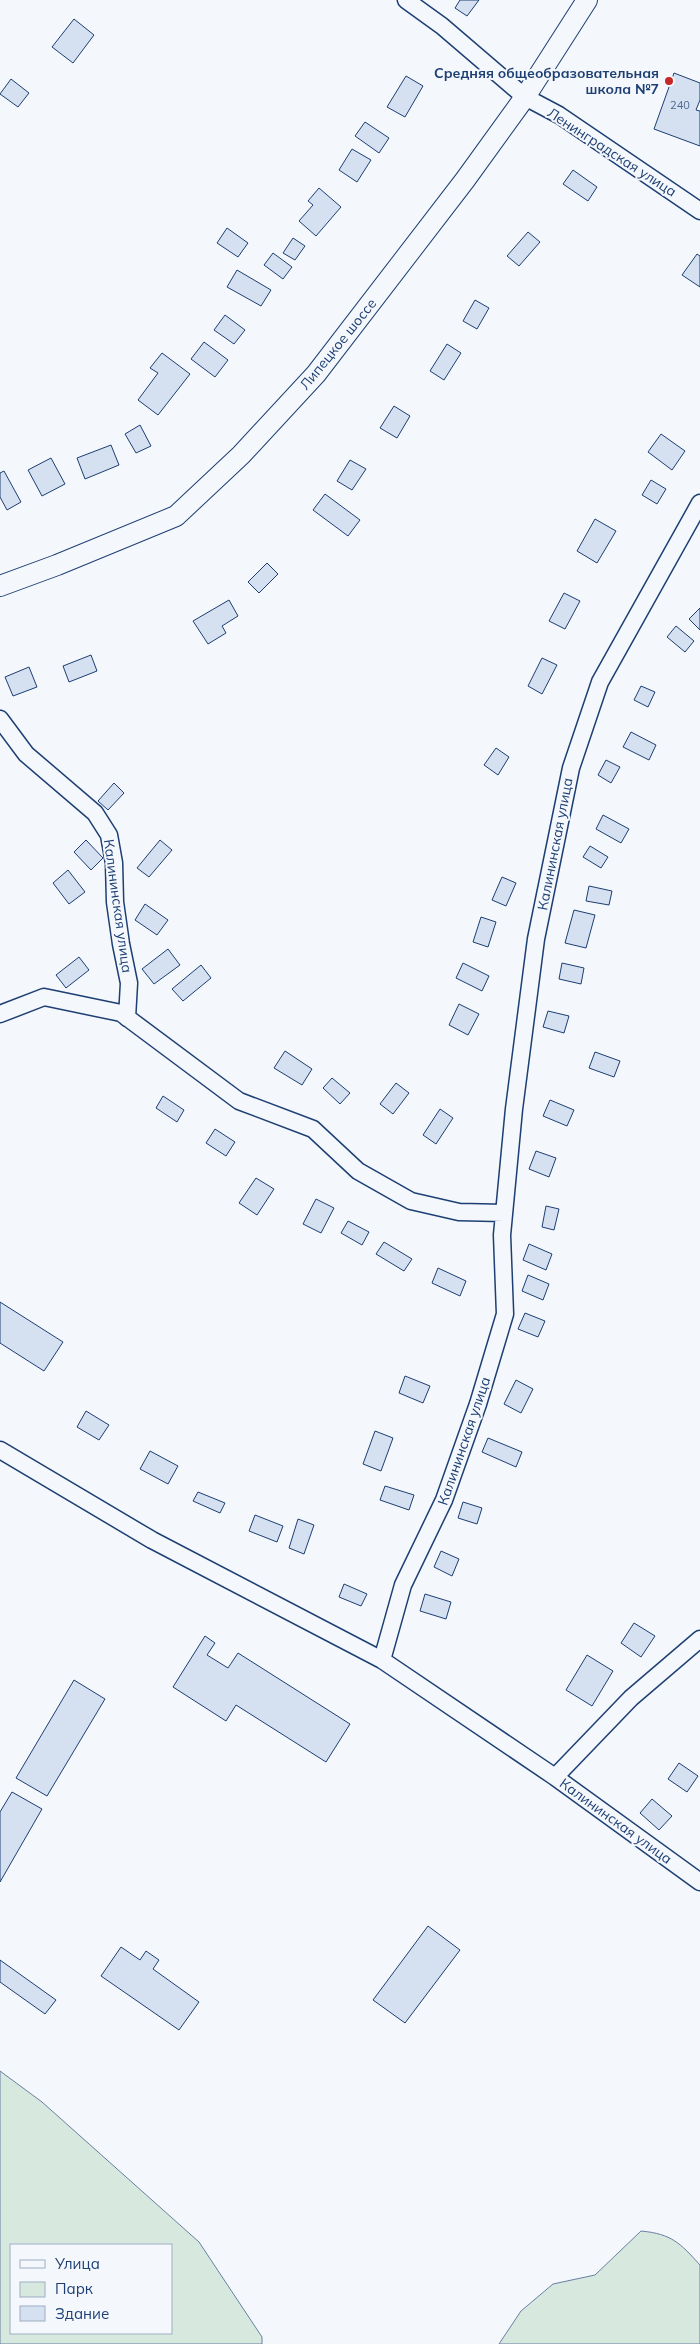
<svg xmlns="http://www.w3.org/2000/svg" width="700" height="2344" viewBox="0 0 700 2344" font-family="Mulish,sans-serif">
	<style>
		.green { fill: #d7e8df; stroke: #687fa3; fill-rule: evenodd }
		.building { fill: #d5e0f0; stroke: #1d3f73 }
		.lines { fill: none; stroke-linecap: round; stroke-linejoin: round }
		.minor-casing { stroke: #1d3f73; stroke-width: 19 }
		.tertiary-casing { stroke: #1d3f73; stroke-width: 22 }
		.minor { stroke: #f4f7fb; stroke-width: 16 }
		.tertiary { stroke: #f4f7fb; stroke-width: 20 }
		.poi-dot { fill: #c62828; stroke: #f4f7fb; stroke-width: 2 }
		.labels { text-anchor: middle; dominant-baseline: central; stroke-width: 4; stroke-linejoin: round; paint-order: stroke }
		.number-label { font-size: 11px; fill: #4b6792 }
		.poi-label { font-size: 14px; font-weight: bold; fill: #1d3f73; stroke: #f4f7fb; text-anchor: end }
		.street-label { font-size: 14px; fill: #1d3f73; stroke: #f4f7fb }
	</style>
	<rect width="100%" height="100%" fill="#f4f7fb"/>
	<!-- green -->
	<path class="green" d="M0,2071L42,2102L199,2242L262,2337V2344H0ZM171,2245V2333H11V2245Z
		M641,2231C672,2234 680,2243 700,2265V2344H499L521,2311L553,2284L595,2275Z"/>
	<!-- building -->
	<path class="building" d="M460,0H479L467,16L455,8Z
		M74,19L94,35L73,63L52,47Z
		M674,73L700,83V100L696,110L700,111V146L654,129Z
		M406,76L423,86L405,117L387,107Z
		M11,79L29,93L18,107L0,94Z
		M365,122L389,138L379,153L355,136Z
		M352,149L371,160L357,182L339,170Z
		M573,170L597,187L588,201L563,184Z
		M319,188L341,207L316,236L299,221L313,205L308,201Z
		M227,228L248,243L238,257L217,243Z
		M528,232L540,242L519,266L507,256Z
		M293,238L305,246L295,260L283,253Z
		M273,253L292,267L283,279L264,265Z
		M697,254L700,256V287L682,275Z
		M237,270L271,290L261,306L227,287Z
		M475,300L489,308L477,329L463,321Z
		M225,315L245,330L234,344L214,330Z
		M204,342L228,360L215,377L191,359Z
		M447,344L461,353L444,380L430,371Z
		M162,353L190,374L158,415L138,400L158,373L150,368Z
		M394,406L410,416L397,438L380,428Z
		M140,425L151,446L136,453L125,434Z
		M661,434L685,451L672,470L648,452Z
		M111,445L119,465L85,479L77,458Z
		M51,458L65,484L42,496L28,470Z
		M350,460L366,469L352,490L337,481Z
		M4,471L21,502L7,510L0,497V473Z
		M651,480L666,489L657,504L642,495Z
		M325,494L360,520L348,536L313,510Z
		M595,519L616,531L597,563L577,551Z
		M267,563L278,574L259,593L248,582Z
		M564,593L580,601L565,629L549,621Z
		M229,600L238,616L222,626L226,633L208,644L193,621Z
		M700,608V630L689,619Z
		M676,626L694,641L685,652L667,637Z
		M91,655L97,671L69,682L63,666Z
		M542,658L557,665L542,694L528,686Z
		M29,667L37,687L13,696L5,677Z
		M641,686L655,692L648,707L634,700Z
		M631,732L656,745L649,760L623,747Z
		M496,748L509,757L498,775L484,765Z
		M606,760L620,767L611,783L598,775Z
		M114,783L124,793L108,810L98,801Z
		M603,815L629,829L621,843L596,829Z
		M86,840L103,858L91,870L74,852Z
		M160,840L172,850L149,877L137,868Z
		M590,846L608,857L601,868L583,857Z
		M68,870L85,892L69,904L53,883Z
		M502,877L516,883L506,906L492,900Z
		M589,886L612,891L609,905L586,901Z
		M145,904L168,920L157,935L135,920Z
		M574,910L595,915L586,948L565,943Z
		M481,917L496,922L488,947L473,942Z
		M168,949L180,965L154,984L142,969Z
		M79,957L89,970L66,988L56,975Z
		M463,963L489,976L482,991L456,978Z
		M562,963L584,968L581,984L559,979Z
		M201,965L211,978L183,1001L172,989Z
		M459,1004L479,1014L468,1035L449,1025Z
		M548,1011L569,1016L564,1033L543,1027Z
		M285,1051L312,1069L302,1085L274,1068Z
		M595,1052L620,1061L614,1077L589,1068Z
		M332,1078L350,1093L340,1104L323,1088Z
		M396,1083L409,1093L393,1114L380,1104Z
		M163,1096L184,1110L177,1122L156,1108Z
		M550,1100L574,1110L567,1126L543,1116Z
		M440,1109L453,1118L436,1144L423,1135Z
		M215,1129L235,1142L226,1156L206,1143Z
		M536,1151L556,1158L549,1177L529,1169Z
		M256,1178L274,1189L257,1215L239,1203Z
		M316,1199L334,1208L321,1233L303,1224Z
		M546,1206L559,1209L554,1230L542,1227Z
		M348,1221L369,1232L362,1245L341,1233Z
		M384,1242L412,1259L404,1271L376,1254Z
		M529,1244L552,1254L546,1270L523,1260Z
		M438,1268L466,1281L460,1296L432,1283Z
		M528,1275L549,1284L543,1300L522,1291Z
		M0,1302L63,1342L44,1371L0,1343Z
		M525,1313L545,1321L538,1337L518,1329Z
		M405,1376L430,1386L423,1403L399,1393Z
		M516,1380L533,1389L521,1413L504,1404Z
		M86,1411L109,1425L99,1440L77,1427Z
		M375,1431L393,1438L381,1471L363,1464Z
		M488,1438L522,1452L516,1467L482,1452Z
		M150,1451L178,1466L168,1484L140,1469Z
		M385,1486L414,1495L409,1510L380,1500Z
		M198,1492L225,1503L220,1513L193,1501Z
		M463,1502L482,1508L477,1524L458,1518Z
		M255,1515L283,1526L277,1542L249,1531Z
		M298,1519L314,1525L304,1554L289,1548Z
		M441,1551L459,1559L452,1576L434,1567Z
		M344,1584L367,1594L361,1606L339,1597Z
		M425,1594L451,1602L446,1619L420,1611Z
		M634,1623L655,1636L641,1657L621,1643Z
		M205,1636L215,1643L207,1655L228,1668L238,1653L350,1724L326,1762L236,1705L226,1721L173,1687Z
		M587,1655L613,1671L592,1706L566,1690Z
		M74,1680L105,1699L47,1796L16,1778Z
		M679,1763L698,1776L687,1792L668,1779Z
		M12,1792L42,1809L0,1882V1812Z
		M652,1799L672,1816L659,1830L640,1813Z
		M428,1926L460,1950L405,2023L373,2000Z
		M121,1947L140,1960L146,1951L159,1960L153,1969L199,2002L179,2030L101,1976Z
		M0,1960L56,2000L45,2014L0,1982Z"/>
	<g class="lines">
		<!-- minor casing -->
		<g class="minor-casing">
			<path id="minor" d="M406,0L442,26L525,97L559,115L700,211
				M0,719L26,754L95,813L109,835L114,863L115,902L121,944L129,983L127,1018
				M0,1014L44,997L121,1013L239,1101L313,1129L358,1171L411,1201L459,1212L504,1213
				M0,1450L152,1540L382,1660L555,1777L700,1882
				M382,1660L403,1585L444,1500L478,1404L505,1314L502,1235L514,1109L536,939L571,768L600,682L700,503
				M555,1777L631,1698L700,1639"/>
		</g>
		<!-- tertiary casing -->
		<g class="tertiary-casing">
			<path id="tertiary" d="M0,586L57,565L176,516L241,455L316,374L465,180L525,97L587,0"/>
		</g>
		<!-- minor -->
		<use href="#minor" class="minor"/>
		<!-- tertiary -->
		<use href="#tertiary" class="tertiary"/>
	</g>
	<!-- markers -->
	<circle class="poi-dot" cx="669" cy="81" r="5"/>
	<g class="labels">
		<!-- number labels -->
		<g class="number-label">
			<text x="680" y="105">240</text>
		</g>
		<!-- poi labels -->
		<g class="poi-label">
			<text x="659" y="73">Средняя общеобразовательная<tspan x="659" dy="16">школа №7</tspan></text>
		</g>
		<!-- street labels -->
		<g class="street-label">
			<text transform="translate(612 152) rotate(33)">Ленинградская улица</text>
			<text transform="translate(338 344) rotate(-51)">Липецкое шоссе</text>
			<text transform="translate(555 844) rotate(-79)">Калининская улица</text>
			<text transform="translate(118 906) rotate(82)">Калининская улица</text>
			<text transform="translate(464 1441) rotate(-71)">Калининская улица</text>
			<text transform="translate(616 1821) rotate(36)">Калининская улица</text>
		</g>
	</g>
	<!-- legend -->
	<rect x="10" y="2244" width="162" height="90" fill="#f4f7fb" stroke="#9eadc5"/>
	<rect x="20" y="2260" width="25" height="8" fill="#f4f7fb" stroke="#9eadc5"/>
	<text x="55" y="2269" font-size="15" fill="#1d3f73">Улица</text>
	<rect x="20" y="2282" width="25" height="15" fill="#d7e8df" stroke="#9eadc5"/>
	<text x="55" y="2294" font-size="15" fill="#1d3f73">Парк</text>
	<rect x="20" y="2306" width="25" height="15" fill="#d5e0f0" stroke="#9eadc5"/>
	<text x="55" y="2319" font-size="15" fill="#1d3f73">Здание</text>
</svg>
